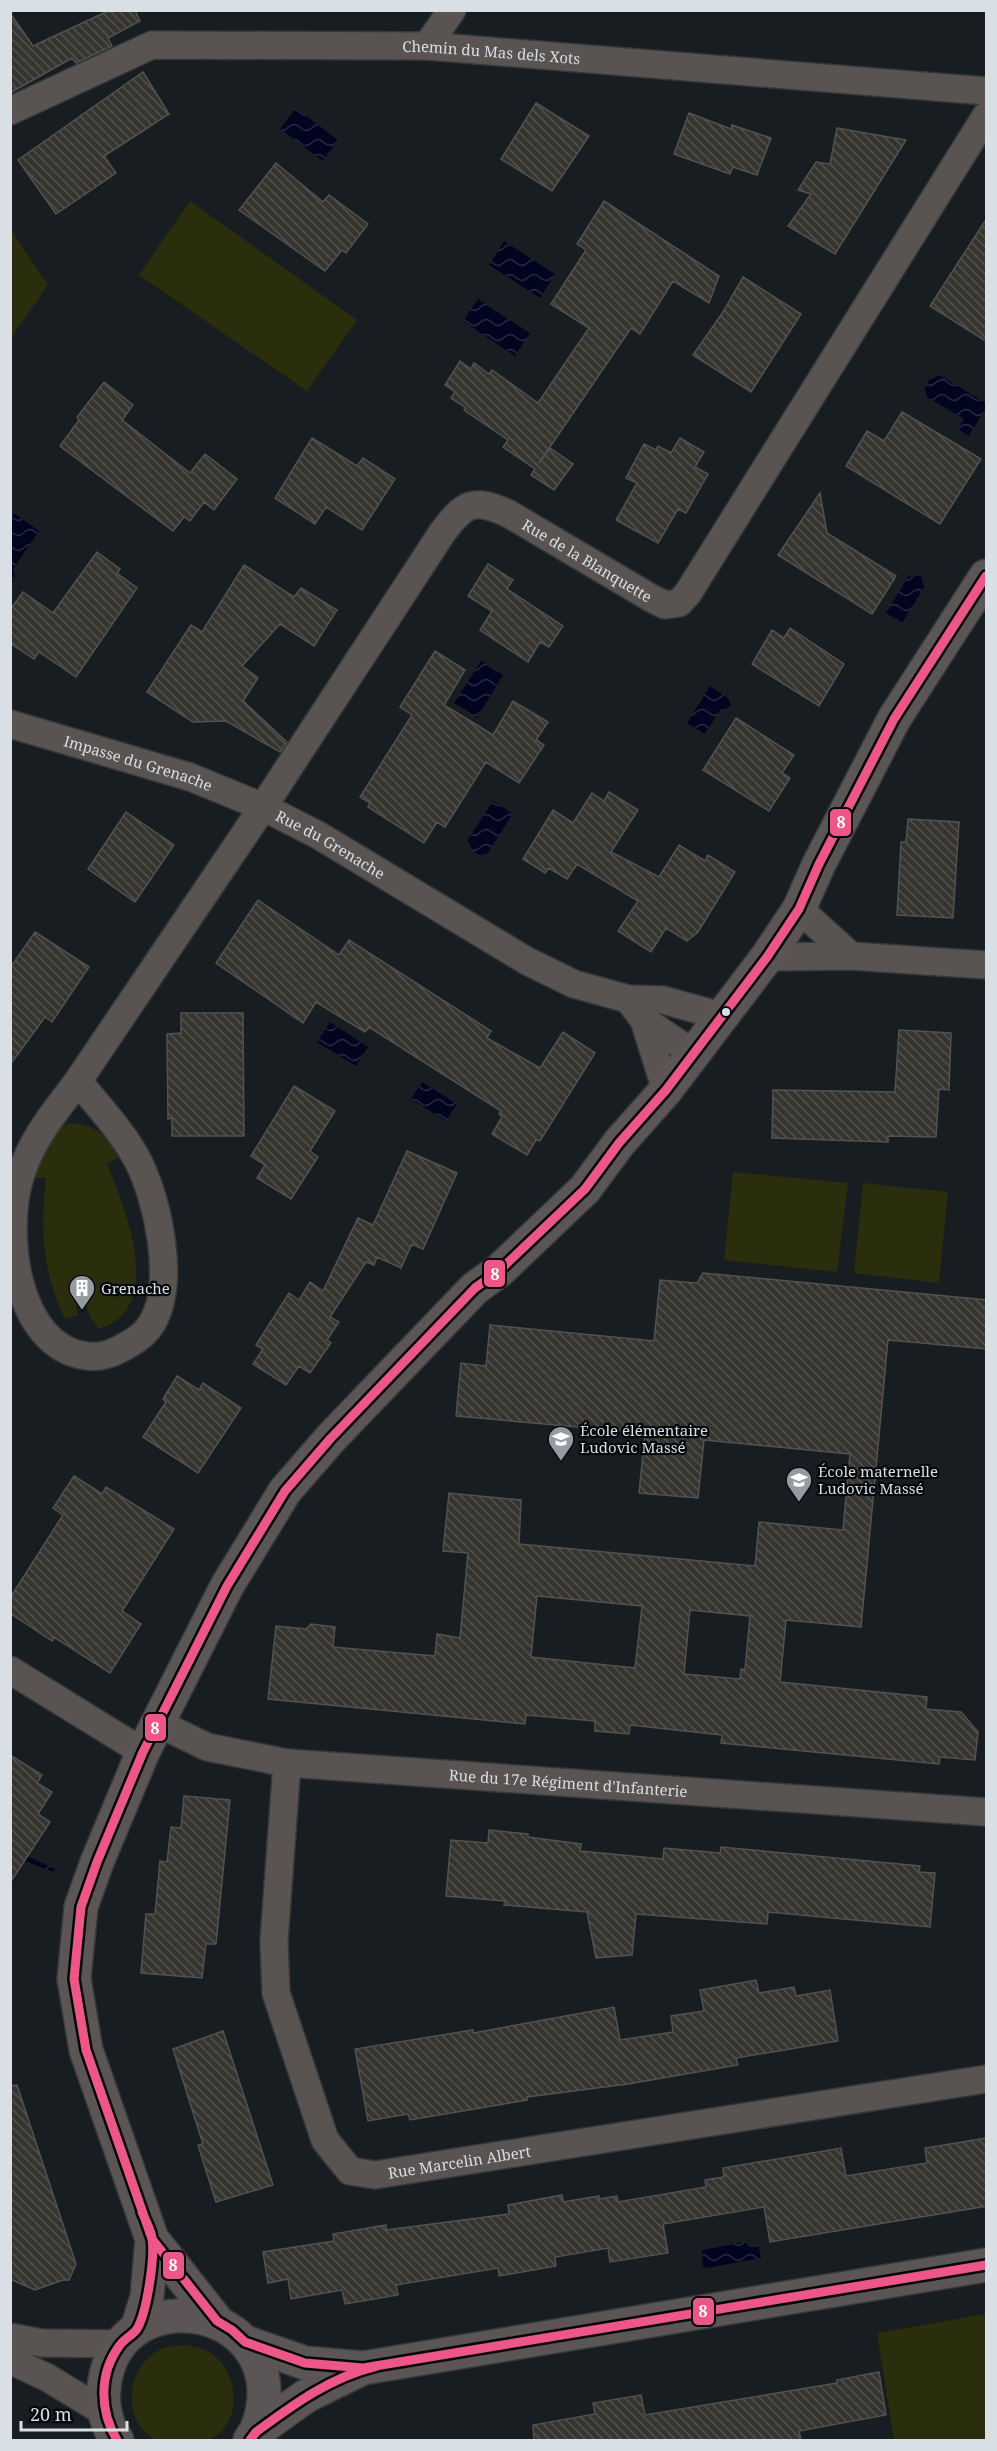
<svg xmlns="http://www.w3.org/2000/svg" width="997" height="2451" viewBox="0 0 997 2451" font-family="'Noto Serif',serif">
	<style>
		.grass { fill: #2b2e0c }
		.water { fill: url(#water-waves) }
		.building { fill: url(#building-back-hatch); stroke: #515252; stroke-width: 1.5; fill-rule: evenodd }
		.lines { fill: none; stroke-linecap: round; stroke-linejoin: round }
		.street-casing { stroke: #34383c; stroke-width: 30 }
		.secondary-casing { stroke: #34383c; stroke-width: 36 }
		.street { stroke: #595352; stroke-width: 27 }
		.secondary { stroke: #5b5655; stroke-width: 33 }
		.bus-1-casing { stroke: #05080b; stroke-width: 14 }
		.bus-1 { stroke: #ec5788; stroke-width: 9 }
		.bus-dot { fill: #d8dfe5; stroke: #05080b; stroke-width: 2 }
		.labels { text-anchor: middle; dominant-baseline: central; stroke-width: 4.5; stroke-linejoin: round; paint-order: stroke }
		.street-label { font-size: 15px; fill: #d8dfe5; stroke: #05080b }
		.poi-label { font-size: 15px; fill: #d8dfe5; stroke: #05080b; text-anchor: start }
		.line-badge { stroke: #05080b; stroke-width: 2 }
		.badge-label { font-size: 16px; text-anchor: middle; font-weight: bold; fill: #fff }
	</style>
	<defs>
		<pattern id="water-waves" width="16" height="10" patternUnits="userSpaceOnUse" patternTransform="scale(1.5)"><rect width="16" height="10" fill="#02051f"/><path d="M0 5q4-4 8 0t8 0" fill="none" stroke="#26293f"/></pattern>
		<pattern id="building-back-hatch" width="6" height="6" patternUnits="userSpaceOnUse" patternTransform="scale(1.5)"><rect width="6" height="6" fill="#36342f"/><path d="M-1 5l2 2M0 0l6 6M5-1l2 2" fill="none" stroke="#52514d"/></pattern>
	</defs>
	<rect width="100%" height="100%" fill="#181d22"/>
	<!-- grass -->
	<path class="grass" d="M190,201L357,320L307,391L139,275Z
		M11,230L48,285L11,338Z
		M72,1123C97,1125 107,1137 119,1157L107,1164C125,1208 167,1308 99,1329L91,1318L85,1304L76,1307L78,1315L65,1319C42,1270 40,1231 46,1178L30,1177C40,1155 47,1129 72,1123Z
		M733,1172L848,1183L837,1272L724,1260Z
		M863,1183L948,1192L939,1283L854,1273Z
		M986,2314V2440H894L877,2333Z
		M187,2345C193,2347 203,2348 209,2352C239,2370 244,2422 211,2439C201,2444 168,2441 155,2440C150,2436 142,2430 138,2424C124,2397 134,2361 163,2348C170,2346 179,2346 187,2345Z"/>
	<!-- water -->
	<path class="water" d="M296,108L338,140L323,161L280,129Z
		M504,241L555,274L540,298L489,265Z
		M478,299L530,333L515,356L463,321Z
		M939,375L986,403V408L969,436L958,429L964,419L927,397L925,389L928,381Z
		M14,513L39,531L13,569L15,578L11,584V519Z
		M909,575L912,578L916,575H920L923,581L922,584L925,586L902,623L886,613Z
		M481,661L503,675L477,718L454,703Z
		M710,686L728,698L731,705L726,709H721L705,734L687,723Z
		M493,801L513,814L487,854L480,855L471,850L470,844L467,841Z
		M330,1022L368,1047L356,1066L317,1042Z
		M422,1082L457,1104L446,1121L411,1099Z
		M10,1848L55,1869L54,1872L11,1856Z
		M745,2242L749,2247H759L761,2258L707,2268L703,2267L702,2250Z"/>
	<!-- building -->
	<path class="building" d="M110,10H135L140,21L108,38L112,46L76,63L72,58L10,93V13L33,46Z
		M143,72L169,114L104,156L116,173L56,214L18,160Z
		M536,103L589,136L552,191L501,159Z
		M689,113L731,129L732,125L771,138L757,175L733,167L730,174L674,154Z
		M837,128L906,140L835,254L788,226L811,194L798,190L816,162L830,164Z
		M276,163L323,202L329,195L368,224L346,253L342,250L325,271L239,210Z
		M604,201L719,276L709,303L673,281L640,334L631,328L539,463L550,448L573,464L554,490L531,475L535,469L503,447L508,440L464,410L466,408L451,398L455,392L445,385L460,361L471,369L474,363L489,374L492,370L538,403L589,328L551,304L586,250L577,244Z
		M987,218V342L930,306Z
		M743,277L801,314L751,392L693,355L723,312Z
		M104,382L133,405L122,420L190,473L205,454L237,479L214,510L204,502L190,521L184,517L173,531L60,446L79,420L77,417Z
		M902,412L981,459L940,524L846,466L867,431L884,441Z
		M312,438L357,466L363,458L395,479L362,530L326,507L315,524L275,498Z
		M680,438L704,452L695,467L708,474L686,513L678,509L658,543L616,520L637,483L626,478L644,444L656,450L658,446L671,453Z
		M820,493L827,533L896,576L872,614L778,555Z
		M97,552L120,569L117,573L137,588L76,677L39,652L34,659L10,643V610L23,592L53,613Z
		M488,564L513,580L507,589L563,626L549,647L540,642L528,662L480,630L492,611L468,596Z
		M244,565L294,597L301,588L337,610L314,646L280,624L242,666L258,678L243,701L287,742L280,752L226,721L193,722L147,692L191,625L202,632Z
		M790,628L844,664L819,706L752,664L772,630L784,638Z
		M435,651L465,670L444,705L493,735L513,701L548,722L536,740L544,745L519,783L486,762L445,827L437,822L424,843L368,807L370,803L360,797L412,715L400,707Z
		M736,718L794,755L782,773L790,778L769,811L703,770Z
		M609,792L638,810L611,852L659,877L679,845L705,861L708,855L735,872L698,932L687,941L666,928L651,952L618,931L638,901L577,864L567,879L549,868L545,873L523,859L553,810L573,823L592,793L604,801Z
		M126,812L174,845L135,902L88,869Z
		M908,819L959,822L953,918L897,915L901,842H906Z
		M258,900L339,955L349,940L491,1031L487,1038L540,1068L563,1032L595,1053L540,1141L536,1140L527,1155L492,1134L502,1117L499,1114L501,1111L369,1027L365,1032L316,1002L303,1023L216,963Z
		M35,932L89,967L52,1022L45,1017L10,1065V968Z
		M181,1013H243L244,1136H172V1118L168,1119L167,1034L181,1033Z
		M899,1030L951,1033L949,1090L939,1089L936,1137L888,1136V1142L772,1138L773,1090L895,1092Z
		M294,1086L335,1111L310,1151L318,1157L291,1199L257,1178L265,1165L251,1156Z
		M407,1151L457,1173L423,1249L412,1244L401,1268L377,1257L374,1265L366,1262L330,1317L339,1322L327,1340L331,1343L310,1373L299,1366L286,1385L253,1364L263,1349L256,1345L289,1293L299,1300L310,1282L323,1291L358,1218L373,1225Z
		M703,1273L987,1300V1349L888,1340L861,1627L786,1620L780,1682L927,1697L926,1709L961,1712L978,1732L975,1760L940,1757L939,1764L721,1743L722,1735L630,1725L629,1734L595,1731V1721L526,1715L525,1724L268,1699L276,1626L306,1629L311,1624L335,1627L333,1647L435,1656L437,1634L460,1638L468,1553L443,1551L449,1493L521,1500L519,1544L755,1566L759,1522L843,1530L850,1454L704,1440L698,1498L639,1493L645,1433L456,1416L461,1363L486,1366L490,1325L654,1341L660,1280L697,1283ZM537,1596L642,1606L635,1668L531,1657ZM690,1610L750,1616L745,1670L741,1669L740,1679L684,1674Z
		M177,1376L199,1390L203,1383L241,1408L198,1473L143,1437L166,1402L163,1399Z
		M74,1476L102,1494L106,1487L174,1529L122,1611L141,1624L110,1673L54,1637L52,1641L10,1613V1598L63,1515L53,1508Z
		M10,1755L42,1775L37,1783L52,1792L38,1814L50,1822L10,1883Z
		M184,1796L230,1800L216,1944H206L202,1978L141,1973L146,1914H155L160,1861L167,1862L171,1827L181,1828Z
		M489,1830L528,1834V1837L581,1844L580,1851L663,1859L664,1848L720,1853L721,1847L920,1866L919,1872L935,1873L930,1927L768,1912L767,1924L636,1914L632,1955L596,1958L587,1912L504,1905L505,1901L446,1896L451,1840L488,1843Z
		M756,1980L759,1993L794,1987L796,1996L830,1990L838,2041L736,2058L738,2065L628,2084L527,2097V2100L410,2120L408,2114L368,2121L355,2049L473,2030V2033L614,2007L620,2040L673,2032L671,2016L704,2011L700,1990Z
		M223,2031L273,2185L216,2202L198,2145L203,2144L173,2049Z
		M17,2085L76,2264L69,2280H63L35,2290L10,2279V2086Z
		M987,2138V2206L770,2242L764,2207L663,2224L668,2253L610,2262L608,2248L555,2257L556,2266L499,2276L498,2268L396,2285L398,2295L345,2304L342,2290L291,2299L288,2279L268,2283L263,2252L334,2241L333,2234L386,2225V2230L509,2214L508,2205L562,2195L563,2202L599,2196V2199L617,2196L618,2202L706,2187L705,2180L724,2177L723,2168L841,2148L846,2176L927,2163L925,2148Z
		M879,2372L886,2415L799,2431L801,2440H534L533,2425L595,2414L593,2403L641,2395L645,2415L837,2383V2380Z"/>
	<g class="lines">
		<!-- street casing -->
		<g class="street-casing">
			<g id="street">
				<path d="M427,46L452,10"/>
				<path id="s1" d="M10,111L152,45L427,46L986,91"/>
				<path id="s2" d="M10,724L190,777L263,807L442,533C464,503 474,497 509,514L651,598L665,605L679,603L688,593L986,116"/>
				<path d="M799,909L851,956"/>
				<path d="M767,957L851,956L986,965"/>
				<path d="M628,999L644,1020L694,1054"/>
				<path d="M644,1020L666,1090"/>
				<path id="s3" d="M78,1081C54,1113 32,1138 20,1177C3,1232 15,1347 87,1356C103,1358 116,1352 129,1344C138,1339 147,1332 152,1323C176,1283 158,1200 138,1161C123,1132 98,1106 78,1081L263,807L318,835L527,961L574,984L628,999L663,1000L721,1016"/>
				<path d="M10,1670L143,1752"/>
				<path id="s4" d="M158,1723L207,1747L287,1763L986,1812"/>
				<path id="s5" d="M287,1763L274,1941L276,1993L325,2140L350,2171L375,2175L986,2079"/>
				<path d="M10,2337L42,2343L121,2344"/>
				<path d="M10,2360L48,2378L104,2412"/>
			</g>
		</g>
		<!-- secondary casing -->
		<g class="secondary-casing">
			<path id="secondary" d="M217,2321L152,2239L86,2050L74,1979L81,1907L97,1862L143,1752L227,1586L285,1491L331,1438L475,1288L500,1270L585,1189L619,1143L666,1090L767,957L799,909L819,864L894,719L986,576
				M137,2329L147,2297L152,2239
				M245,2342L305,2363L363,2368L986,2265
				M256,2432L306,2396L363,2368
				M117,2440C103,2422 101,2396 106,2375C127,2284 268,2303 264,2398C263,2413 259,2428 250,2440"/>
		</g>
		<!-- street -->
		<use href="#street" class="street"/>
		<!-- secondary -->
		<use href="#secondary" class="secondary"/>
		<!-- bus-1 casing -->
		<g class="bus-1-casing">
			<path id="bus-1" d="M986,576L894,719L819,864L799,909L767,957L666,1090L619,1143L585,1189L500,1270L475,1288L331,1438L285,1491L227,1586L143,1752L97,1862L81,1907L74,1979L86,2050L152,2239L217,2321L232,2330L245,2342L305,2363L363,2368L986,2265
				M117,2440C99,2410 99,2373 120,2345C125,2338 133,2335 137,2329C147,2312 155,2258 152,2238C151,2229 145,2220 142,2212
				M250,2440L256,2432C294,2404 331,2377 377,2366"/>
		</g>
		<!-- bus-1 -->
		<use href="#bus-1" class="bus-1"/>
	</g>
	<!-- icons -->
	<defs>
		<g id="building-pin" transform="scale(1.35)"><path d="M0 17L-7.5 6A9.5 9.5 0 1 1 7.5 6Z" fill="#959ba1" stroke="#05080b"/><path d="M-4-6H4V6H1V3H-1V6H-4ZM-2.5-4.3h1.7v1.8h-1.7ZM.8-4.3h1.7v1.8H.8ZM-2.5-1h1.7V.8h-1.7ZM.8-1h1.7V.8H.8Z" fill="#fff"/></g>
		<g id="school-pin" transform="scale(1.35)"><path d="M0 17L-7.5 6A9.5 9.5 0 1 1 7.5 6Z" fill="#959ba1" stroke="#05080b"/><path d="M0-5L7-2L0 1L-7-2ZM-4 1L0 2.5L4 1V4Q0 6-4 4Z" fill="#fff"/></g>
	</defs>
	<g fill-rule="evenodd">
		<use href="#building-pin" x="82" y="1288"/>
		<use href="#school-pin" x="561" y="1439"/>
		<use href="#school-pin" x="799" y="1480"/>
	</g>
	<!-- markers -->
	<circle class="bus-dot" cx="726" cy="1012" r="5"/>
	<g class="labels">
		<!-- street labels -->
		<g class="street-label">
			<text stroke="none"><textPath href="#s1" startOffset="496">Chemin du Mas dels Xots</textPath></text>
			<text stroke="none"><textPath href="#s2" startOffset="765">Rue de la Blanquette</textPath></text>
			<text stroke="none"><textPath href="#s2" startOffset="134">Impasse du Grenache</textPath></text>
			<text stroke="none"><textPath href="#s3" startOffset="1077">Rue du Grenache</textPath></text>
			<text stroke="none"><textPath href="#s4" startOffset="418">Rue du 17e Régiment d'Infanterie</textPath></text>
			<text stroke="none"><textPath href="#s5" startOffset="536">Rue Marcelin Albert</textPath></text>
		</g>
		<!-- poi labels -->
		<g class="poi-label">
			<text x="101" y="1288">Grenache</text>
			<text x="580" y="1430">École élémentaire<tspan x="580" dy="17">Ludovic Massé</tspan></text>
			<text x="818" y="1471">École maternelle<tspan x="818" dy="17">Ludovic Massé</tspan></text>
		</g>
	</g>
	<g class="line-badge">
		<rect x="829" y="808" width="23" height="29" rx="6" fill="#ec5788"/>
		<rect x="483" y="1259" width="23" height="29" rx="6" fill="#ec5788"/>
		<rect x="144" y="1713" width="23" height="29" rx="6" fill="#ec5788"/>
		<rect x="162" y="2251" width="23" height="29" rx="6" fill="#ec5788"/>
		<rect x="692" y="2297" width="23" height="29" rx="6" fill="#ec5788"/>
	</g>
	<g class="badge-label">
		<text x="841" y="828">8</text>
		<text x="495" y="1280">8</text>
		<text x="155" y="1734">8</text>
		<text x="173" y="2271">8</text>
		<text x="703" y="2317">8</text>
	</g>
	<!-- border -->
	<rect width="997" height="2451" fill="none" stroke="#d8dfe5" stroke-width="24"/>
	<!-- scale -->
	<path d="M21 2421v9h106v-9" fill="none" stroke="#d8dfe5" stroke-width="3"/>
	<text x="30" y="2421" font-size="18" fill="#d8dfe5" stroke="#05080b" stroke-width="4.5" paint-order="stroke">20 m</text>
</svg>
